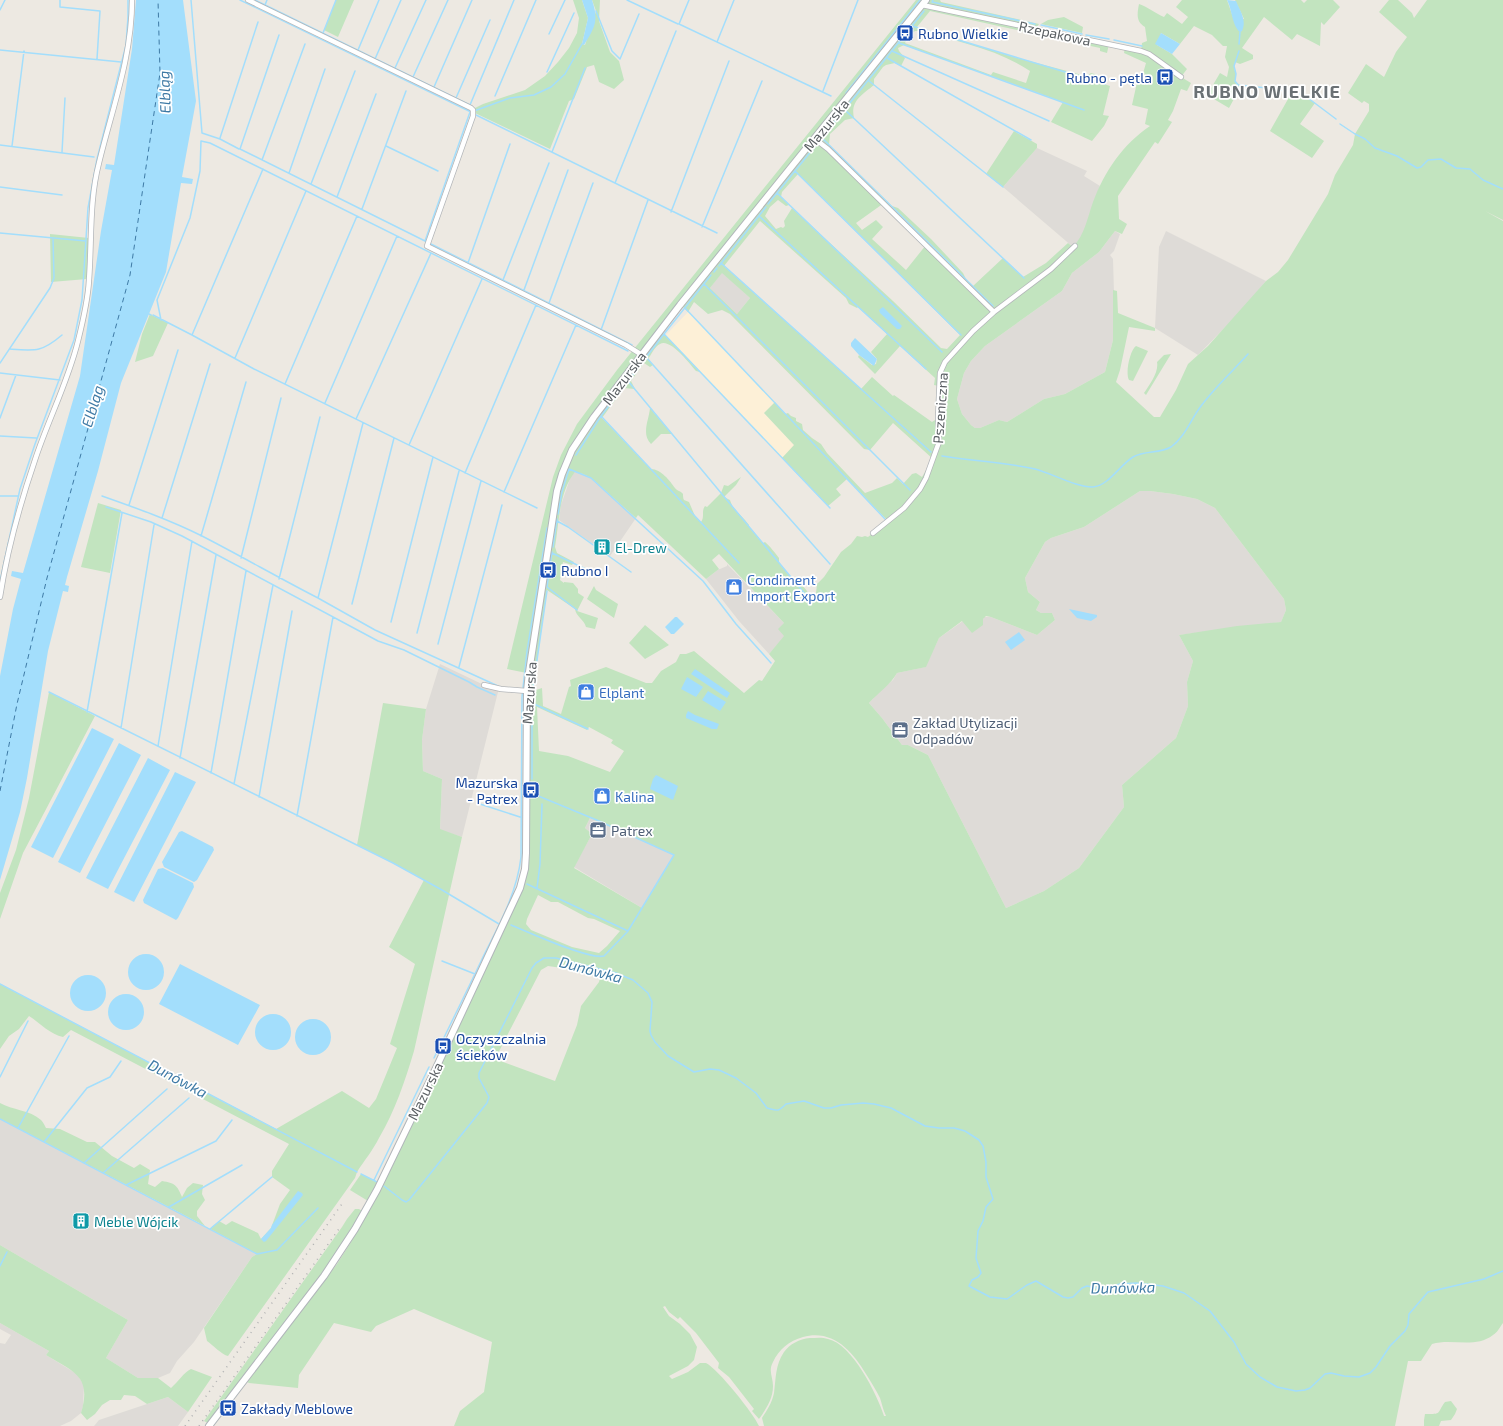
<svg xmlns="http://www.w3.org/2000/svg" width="1503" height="1426" viewBox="0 0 1503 1426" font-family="'Exo 2',sans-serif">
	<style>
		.commercial { fill: #fdf0d7 }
		.industrial { fill: #dedbd7 }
		.green { fill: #c2e4bf; fill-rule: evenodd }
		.water { fill: #a3defc }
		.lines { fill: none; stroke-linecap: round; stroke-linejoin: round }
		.stream { stroke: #a3defc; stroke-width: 1.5 }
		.ferry { stroke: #3e7aa5; stroke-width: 1; stroke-dasharray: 5 4; stroke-linecap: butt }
		.street-casing { stroke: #b3b6b9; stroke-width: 6 }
		.secondary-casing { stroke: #b1b6ba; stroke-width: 8 }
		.street { stroke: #fff; stroke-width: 4.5 }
		.secondary { stroke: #fff; stroke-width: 6 }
		.rail { stroke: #b1b2b3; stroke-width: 1.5; stroke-dasharray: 1 5; stroke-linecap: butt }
		.labels { text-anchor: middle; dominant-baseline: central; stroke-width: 3.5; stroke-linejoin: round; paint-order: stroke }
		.transit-label { font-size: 14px; fill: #164399; stroke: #fff; text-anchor: start }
		.street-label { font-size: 14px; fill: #5a5f63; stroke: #fff }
		.culture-label { font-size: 14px; fill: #0d838f; stroke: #fff; text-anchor: start }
		.shop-label { font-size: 14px; fill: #366cbe; stroke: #fff; text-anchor: start }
		.service-label { font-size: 14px; fill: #4e5e75; stroke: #fff; text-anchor: start }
		.water-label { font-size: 15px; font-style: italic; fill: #3e7aa5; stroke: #fff }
		.district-label { font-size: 18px; font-weight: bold; letter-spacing: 1px; fill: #6b7175; stroke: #fff }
	</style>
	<rect width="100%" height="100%" fill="#ede9e2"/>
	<!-- commercial -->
	<path class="commercial" d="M688,312L775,402L764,413L795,446L782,458L665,336Z"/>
	<!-- industrial -->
	<path class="industrial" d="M1037,148L1087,171L1084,176L1100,186L1094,201L1085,231L1080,240L1073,247L1003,187Z
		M1115,231L1120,234L1114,251L1110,255L1113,259L1114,293L1113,340L1105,372L1065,394L1044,399L1007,422L999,420L980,428H975L971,425L962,414L957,399L964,373L971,361L985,346L1062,291L1072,273L1099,252Z
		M1166,231L1266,281L1241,311L1198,355L1155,328L1159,247Z
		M722,272L750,298L737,314L710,288Z
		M575,472L583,474L591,478L636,518L610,556L559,520L561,505L571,476Z
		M1140,491H1150L1173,494L1197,499L1215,508L1284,599L1286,610L1281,622L1179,635L1193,661L1187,682L1188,706L1176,738L1122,785L1124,807L1079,868L1044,891L1006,908L928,755L908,745H902L882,718L869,703L882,689L893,680L897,673L925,667L939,638L963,621L982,622L984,617H991L1037,635L1055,620L1052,613H1041L1036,610L1040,602L1028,592L1025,578L1045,542L1051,538L1084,527Z
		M727,564L784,623L785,636L769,654L739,621L706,579L719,569H720L727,566Z
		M440,664L484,685L499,688L462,837L440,830L442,779L423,771L422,740L426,709Z
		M590,818L674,855L642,908L574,867L592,834L585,828Z
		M0,1119L257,1254L252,1257L194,1342L177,1361L170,1373L158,1378H138L106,1358L128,1320L0,1245Z
		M0,1323L49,1351L46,1355L77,1374L84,1385L83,1406L81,1413L71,1421L60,1426H0V1343L5,1344L11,1335L0,1329Z
		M168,1397L188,1412L178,1426H94L99,1420Z"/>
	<!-- green -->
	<path class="green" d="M336,0H354L338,37L324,30Z
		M573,0H582L588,18L582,44L585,45L596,11L592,0H600L599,21L610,52L619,61L624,80L614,89L599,82L594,65L587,67L574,99L569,101L550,149L475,113V108L483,104L525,90L545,76L558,62L569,48L577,33L579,18Z
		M916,0H923L598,407L579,434L566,459L527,673L507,669L553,477L561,455L577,424L617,370Z
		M929,0H940L941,2L1039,24L1036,28L1109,44L1107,53L1100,51V48L930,11L917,27L1007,55L1086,76L1091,73L1102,76L1101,83L1110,86L1103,115L1109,116L1104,126L1092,141L1051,122L1063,102L904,45L898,48L899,51L905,58L901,66L895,63L886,65L883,67L874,79V85C862,95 850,101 854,118L845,120L830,134L829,145L892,206L898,208L931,239L963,273L966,279L973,286L1003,258L1023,277L1046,263L1068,243L1073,247C1085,234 1087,219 1093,202C1104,172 1123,144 1150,126L1145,124L1148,109L1132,105L1138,78L1142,77L1146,63L1124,53L1125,47L1141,51L1142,43L1147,41L1145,27C1136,22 1137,14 1139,4C1148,7 1155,13 1164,17L1167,13L1182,24L1188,17L1176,7L1182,0H1227L1234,20L1244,19L1235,0H1301L1304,3L1307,0H1333L1340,7L1324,25L1321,22L1320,46L1297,34L1292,40L1264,17L1242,48L1253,55V59L1240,64L1235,62L1234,68L1236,74L1235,81L1241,86L1229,108L1207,95L1220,73L1227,77L1229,67L1225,57L1227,46H1223L1212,35L1194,26L1180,44L1161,33L1157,45L1172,54L1187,69L1181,77L1191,83L1187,91L1181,89L1173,111L1168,120L1172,122L1158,144L1155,142L1118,196L1119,219L1127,224L1122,234L1115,231L1099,252L1072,273L1062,291L985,346L971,361L964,373L957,399L962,414L971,425L975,428H980L999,420L1007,422L1044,399L1065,394L1105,372L1113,340V290L1117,291L1118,313L1155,328V331L1129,327L1120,370L1116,382L1154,417H1160L1176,390L1188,364L1208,346L1266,281L1278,272L1288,260L1328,194L1335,175L1353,145L1355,134L1369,111V104L1364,101L1362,103L1348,93L1366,64L1384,77L1396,52L1407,37L1379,12L1389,0H1398L1412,13L1414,18L1427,0H1503V220L1485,211L1503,221V1323C1500,1327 1497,1333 1493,1335C1475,1349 1452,1338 1432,1344L1421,1361H1408L1395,1426H764L762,1418C767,1410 772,1403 774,1393C776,1379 775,1365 784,1352C790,1344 799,1339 810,1338C816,1338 822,1337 828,1339C852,1344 877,1394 884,1416H886C883,1410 882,1404 880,1398C876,1390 871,1382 866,1374C852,1351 833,1329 803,1337C789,1341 779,1349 773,1362C768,1371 773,1377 773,1386C773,1399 766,1409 759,1419L752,1411L754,1409L729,1377L718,1368L719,1363L696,1333L680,1317L678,1319L669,1312L665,1306L663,1307L669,1316L680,1324L690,1334L697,1347L694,1360L688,1366L669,1376L672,1379L688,1372L700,1363C702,1363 704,1363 706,1363C718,1369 754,1414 759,1426H454L460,1411L484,1392L492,1342L414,1309L376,1326L371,1332L334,1323L299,1375L298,1388L249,1383L247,1382L337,1264L351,1242L382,1185L443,1060L525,883L529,860L530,695L532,674L555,511L562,482L575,451L585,434L662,332L700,372L696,371C689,363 670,338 660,344C654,347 652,354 648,359L653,365L650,367L644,363L631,381L635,389L624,388L602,418L651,469C661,469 670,481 675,488C677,491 681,491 683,494C683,495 683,499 684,500L689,502L695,516L701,522C705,517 701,511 705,506L707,507L721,493L724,485L728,486L741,477L736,485L724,497L730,500C733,511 743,516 749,525V527L763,543L765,542C769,545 776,554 779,558V563L795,582H798C803,587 810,591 808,598L812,604L816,593L817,584L824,577L841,552L851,544L857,536L862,537L865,536L868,537L888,521L847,479L836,489L841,495L828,506L782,458L794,445L764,413L775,402L785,414L788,413L791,416L796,418V421L802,424L803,430L812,438L821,444L827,453L865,493L892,483L897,478L903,484L912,474L916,473L922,477L933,459L893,423L870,450L864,449L730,314L722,310L708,314L694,302L688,312L682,306ZM915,31H919C956,41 997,49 1030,71L1026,83L993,72L991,75L905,43C907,38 910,34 915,31ZM798,174L960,335L947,349L941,348L893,301L792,208L784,221L785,226L783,228L781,227L776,229L765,216L770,207L778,200L786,206L789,205L781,197L782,192ZM884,203L926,245L906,270L872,239L883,227L876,220L862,230L856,223ZM760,221L846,298L849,304L857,308L858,307L887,334L871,352L877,359L876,364L872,365L859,355L858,357L875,374L900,346L935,378L934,385L939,386L938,418L932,422L894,395L893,396L872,377L861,389L724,266ZM722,273L750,298L737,314L710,288ZM575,472L583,474L591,478L636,518L638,515L706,579L719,569L712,560L719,554L784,623L778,629L784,636L769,654L775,661L762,681L759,680L744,693L694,651L686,654H680L676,662L661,671L652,683H646L606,667L570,680L571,686L569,687L561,714L543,706L542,688L533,691L547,590L575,609C576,617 584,619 586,627L595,629L598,618L577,611L584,597L578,593V589L573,583L564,582V583L560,580L563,562L572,565L574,562L557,553L555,547C559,524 559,491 575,472ZM1140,491H1150L1173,494L1197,499L1215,508L1284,599L1286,610L1281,622L1237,626L1179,635L1193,661L1187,682L1188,706L1176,738L1122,785L1124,807L1079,868L1044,891L1006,908L928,755L908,745H902L882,718L869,703C878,693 891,684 897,673L926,667L939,638L962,621L972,633L983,625V619L986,616L991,617L1037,635L1055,620L1052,613H1041L1036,610L1040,602L1028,592L1025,578L1045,542L1051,538L1084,527ZM537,707L587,730L589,727L613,740L611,743L624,751L610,772L568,756L539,751ZM590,818L674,855L642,908L574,868L592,834L585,828ZM538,895L551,902H558L588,918L594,919L620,931L607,946L599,953L572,947L531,930L526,924L527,919ZM548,966L569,969L600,978L599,982L581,1006L577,1025L555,1081L495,1059L541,970Z
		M1064,17L1083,27L1082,33L1041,24L1048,20Z
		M1292,92L1303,95L1315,103L1300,124L1324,141L1312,158L1270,131Z
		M1014,131L1037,144V148L1003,187L986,174Z
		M50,234L89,238L87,279L51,282Z
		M150,314L168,323L153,356L135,362L142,334Z
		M1136,346L1148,351L1133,381L1129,380C1125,373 1130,350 1136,346Z
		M1171,354L1146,395L1144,393C1150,384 1159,372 1157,362L1164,355Z
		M650,408L672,434H661L651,444C641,434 649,420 650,408Z
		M98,503L121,510L110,573L81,567Z
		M594,586L596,590L618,604L614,618L587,599Z
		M645,625L669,645L645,659L629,643Z
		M49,692L95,716L23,853L0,919V893L16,850L29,798Z
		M383,703L426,709L422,740L423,771L442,779L440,829L462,837L414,1051C405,1081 395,1111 379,1138C373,1150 364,1161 357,1172L355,1178L228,1356C222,1355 213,1345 207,1341L204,1328L252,1257L257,1254L210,1229L219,1221L226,1225L232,1221L258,1233L261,1239L271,1228L280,1204L290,1190L272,1177V1171L289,1144L71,1030L63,1037C51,1035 40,1023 29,1016L19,1029L9,1036L0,1049V984L276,1129L342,1091L369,1108L376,1099L397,1048L390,1044L415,964L389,947L424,880L393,863L357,845Z
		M0,1103C12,1110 30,1110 41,1120C43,1122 45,1126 46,1128L60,1129L87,1142H95L112,1156L134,1168L140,1164L150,1170L148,1184L155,1187L162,1181C175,1183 177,1185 182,1197L187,1188L193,1183L203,1185L202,1194L205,1200L197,1211V1216L205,1226L0,1119Z
		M361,1174L377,1182L368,1201L350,1190Z
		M355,1209H359L362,1211L339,1252L208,1423L204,1421L342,1227L347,1219Z
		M0,1245L128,1320L106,1358L138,1378H158L171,1388C178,1382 184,1372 191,1369L212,1377L188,1412L168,1397L147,1404L135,1396L124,1395L121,1400H110L102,1405L95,1414L87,1420L81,1413C92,1376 74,1372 46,1355L49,1351L0,1323Z
		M1451,1401L1457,1409L1455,1414L1451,1420L1441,1421L1439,1426H1424V1420L1425,1414C1443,1414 1436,1414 1445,1402Z"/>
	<!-- water -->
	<path class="water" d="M136,0H183L196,101L182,177L193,179L192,184L181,183L166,272L121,383L98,471L67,577L65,585L69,586L68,592L63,591L48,651L27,778L20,812L0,880V676L13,609L21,579L11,576L12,571L23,573L80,376L101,231L112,170L105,169L106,164L114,165L132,49Z
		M582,0H592C599,21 595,27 584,45L582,44L588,18Z
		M1227,0L1236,1C1240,11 1247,20 1242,31L1240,32C1232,26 1232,9 1227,0Z
		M1161,33L1180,44L1172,54L1155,44Z
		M883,307L902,326L900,329H897L880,313L879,310Z
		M855,338L877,359L874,366L859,355L851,346V343Z
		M1069,609L1097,615V617L1091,621L1077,618Z
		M675,617H677L684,624L674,634H671L665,627Z
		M1019,632L1025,640L1011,650L1005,642Z
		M695,669L730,693L727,698L691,674Z
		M687,677L703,687L696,697L681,689Z
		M708,691L726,702L720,711L702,700Z
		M688,711L695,715L719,724L717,729H712L686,718V715Z
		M92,728L114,739L53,858L31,847Z
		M119,743L141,755L80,873L58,862Z
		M148,758L170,770L108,889L86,878Z
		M175,772L196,782L134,902L114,892Z
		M656,775L678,786L673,800L650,789L653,779Z
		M182,831L213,847L214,850L197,880L194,882L164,867L162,862L179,832Z
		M163,868L193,883L194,887L178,918L176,920L144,903L143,900L158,869Z
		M128 972a18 18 0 1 1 36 0a18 18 0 1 1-36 0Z
		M180,964L260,1005L238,1045L159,1004Z
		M70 993a18 18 0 1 1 36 0a18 18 0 1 1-36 0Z
		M108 1012a18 18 0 1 1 36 0a18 18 0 1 1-36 0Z
		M255 1032a18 18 0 1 1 36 0a18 18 0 1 1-36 0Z
		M295 1037a18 18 0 1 1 36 0a18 18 0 1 1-36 0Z
		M298,1191L302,1193L303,1195L266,1241L264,1242L261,1239L271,1228L272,1225Z"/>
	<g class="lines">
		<!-- stream -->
		<path class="stream" d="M60,0V7L100,11L97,59
			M191,0L202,133L220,139L239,149
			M240,0L471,112
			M255,0L470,105L514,0
			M627,0L678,24
			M689,0L679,24L831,96
			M933,0L932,2L1035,24
			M265,5L267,0
			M0,10L5,0
			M596,11L612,51L620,59L639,14
			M1041,25L1082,34
			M912,26L1105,84
			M323,33L336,0
			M549,34L565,0
			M279,35L240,149L425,241L632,345
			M1086,35L1109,39
			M1114,40L1142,46
			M717,42L734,0
			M899,43L1084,110
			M1239,44L1240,32
			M0,50L121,62
			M358,50L379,0
			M892,51L1049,121
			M1239,51L1234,66L1236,74L1235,81L1238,85L1276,89L1300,94L1308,98L1336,119
			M887,58L1031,140
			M375,59L401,0
			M395,68L426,0
			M547,72L574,13
			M413,77L448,0
			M869,81L1003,187
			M434,87L472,0
			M823,91L858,0
			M846,93L920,0
			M495,96L536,0
			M456,98L490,20
			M845,110L1024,278
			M474,111L510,98L534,95L551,87L565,74L582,44
			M474,114L717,233
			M1340,124L1355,134L1365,139L1375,148L1397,156L1417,168L1421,167L1428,160L1441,159L1456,168L1470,169L1483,180L1503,189
			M220,138L258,22
			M822,138L993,306
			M820,140L924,11
			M0,145L94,157
			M12,146L24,51
			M386,146L438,171
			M62,152L65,98
			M552,152L585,68
			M262,160L305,44
			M795,171L961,335
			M289,173L325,69
			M615,183L676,31
			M311,184L355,71
			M0,187L62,195
			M777,193L942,352
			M337,197L376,94
			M768,204L817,144
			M362,209L406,91
			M671,212L729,61
			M759,216L926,369
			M702,227L762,81
			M0,233L86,241
			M425,241L470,112
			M468,263L510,144
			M721,263L931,452
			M719,266L766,207
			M714,272L717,268
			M503,280L549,163
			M704,284L910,490
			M524,290L568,170
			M549,303L593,183
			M685,308L885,519
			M149,314L151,315
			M153,315L192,335L254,369L537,508
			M161,320L157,300L190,218L200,171L201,141L210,143L628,351
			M601,330L648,200
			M664,334L830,508
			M192,335L263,169
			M10,349C36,351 42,352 62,335
			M646,357L830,564
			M235,358L306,191
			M0,363L50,288L54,278L53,238
			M0,373L60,380
			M628,381L810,600
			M285,384L357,216
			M325,403L397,236
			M601,416L739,563
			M0,418L16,375
			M356,419L431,253
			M363,423L318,598L375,630L498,686
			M0,436L36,438
			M409,445L482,279
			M576,455L601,416L664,334L711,275
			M942,456C973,461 1004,462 1035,469C1051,473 1078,488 1093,487C1108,486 1120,465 1133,457C1145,450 1159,454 1171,447C1185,437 1191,419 1201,406C1215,387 1233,371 1248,354
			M465,473L536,305
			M504,492L576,325
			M0,496H18
			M102,496C136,508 170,520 202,536C241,556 279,578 318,598
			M129,505L178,350
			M106,507L151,522L182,536L378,641L404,650L469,682L477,687L495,695
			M558,514L562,492L569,469L591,478L703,581L736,624L771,663
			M162,518L210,364
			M557,521L568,527L631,572
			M201,536L246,382
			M553,547L557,519
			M552,552L547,587L577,610
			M552,553L596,574
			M241,558L281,398
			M279,579L320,417
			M0,581L20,489L35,444L74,340L82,300L88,208L97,159L126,45L128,17V0
			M352,604L394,438
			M391,622L433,457
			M417,633L459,471
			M438,644L481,481
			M459,667L502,505
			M533,688L547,591
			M49,692L393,863L442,890L499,924
			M532,703L588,729
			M87,712L122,513
			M121,728L154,525
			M158,746L192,541
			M180,758L216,555
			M211,773L246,571
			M532,779V695
			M234,784L273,585
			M259,797L292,611
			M480,804L520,817
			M297,816L333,617
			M527,884L628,931
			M537,888L540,864L542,804
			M511,925C528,932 589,960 604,956L628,931L674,855L599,821L531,793
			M442,961L475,974
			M0,984L357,1172
			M434,1058C450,1025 467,991 483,957C499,925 517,893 521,857L522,697L527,651L547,528
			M0,1077L28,1021
			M0,1119L257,1254L277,1250L318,1208
			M18,1128L69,1036
			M44,1142L87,1088L110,1077L121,1061
			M84,1163L167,1089
			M103,1173L189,1098
			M361,1174L377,1182
			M374,1180L429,1067
			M126,1185L216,1141L232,1120
			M384,1186L402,1200L406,1202L409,1200L487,1103L489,1097L479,1078V1073L532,968L536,963L544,958H556L616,973L633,980L648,993L652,1002L650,1031L651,1035L655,1042L668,1056L694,1072L710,1069L719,1070L736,1078L756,1093L767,1108C778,1111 778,1112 786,1104L804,1101L824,1108H831L841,1105L863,1103L874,1104L891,1108L925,1126L939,1128H954L965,1131L979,1140L983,1146L986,1162V1177L993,1199L986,1207L983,1221L978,1231L976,1258L981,1273L978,1277L972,1280L969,1286L990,1297L1007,1299L1027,1285L1036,1281L1063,1297L1068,1298L1073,1297L1082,1288L1087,1286L1102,1289L1120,1284L1136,1283L1163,1286L1184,1293L1210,1311L1234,1342L1246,1364L1260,1377L1277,1387L1296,1391L1305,1390L1310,1388L1325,1374L1331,1373L1344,1376L1359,1377L1370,1373L1376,1367L1390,1346L1405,1331L1408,1325L1409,1314L1428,1292L1484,1279L1503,1271
			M169,1207L242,1165
			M210,1229L272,1177
			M0,1266L7,1252"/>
		<!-- ferry -->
		<path class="ferry" d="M0,791L17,704L47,578L130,275L160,73L158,0"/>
		<!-- street casing -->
		<g class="street-casing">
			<path id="street" d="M248,0L471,108L473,110V116L427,246L626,345L642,355
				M922,5L1141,51L1149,54L1181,77
				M815,139L828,149L994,312
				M873,533L904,508L920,489L926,478L939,442L938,418L940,373L945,362L973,331L994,312L1051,269L1075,246
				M0,597C7,551 20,504 35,460C48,420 68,382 78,341C83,321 88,300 89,280C92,241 89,201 99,163C112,109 132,57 132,0
				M484,685L501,689L527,691"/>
		</g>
		<!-- secondary casing -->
		<g class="secondary-casing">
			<path id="secondary" d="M209,1426L324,1276L355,1229L377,1190L437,1066L520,888L525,869L526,853L527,691L529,672L557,491L562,474L572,450L594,417L680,305L926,0"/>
		</g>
		<!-- street -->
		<use href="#street" class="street"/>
		<!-- secondary -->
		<use href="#secondary" class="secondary"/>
		<!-- rail -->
		<path class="rail" d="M185,1426L344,1201
			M199,1426L341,1226"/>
	</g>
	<!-- icons -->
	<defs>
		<g id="bus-square" transform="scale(0.9)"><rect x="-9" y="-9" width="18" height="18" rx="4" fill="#1a4fb4" stroke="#fff"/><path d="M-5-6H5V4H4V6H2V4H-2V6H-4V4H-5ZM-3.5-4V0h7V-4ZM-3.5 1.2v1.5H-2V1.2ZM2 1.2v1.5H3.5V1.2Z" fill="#fff"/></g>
		<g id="building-square" transform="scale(0.9)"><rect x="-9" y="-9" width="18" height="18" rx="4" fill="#0f9aa8" stroke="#fff"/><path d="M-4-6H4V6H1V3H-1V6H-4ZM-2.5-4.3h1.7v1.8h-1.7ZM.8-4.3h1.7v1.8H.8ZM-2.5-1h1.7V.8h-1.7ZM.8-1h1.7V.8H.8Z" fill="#fff"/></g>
		<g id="shop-square" transform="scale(0.9)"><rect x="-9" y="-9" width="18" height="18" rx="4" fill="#3f7fe0" stroke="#fff"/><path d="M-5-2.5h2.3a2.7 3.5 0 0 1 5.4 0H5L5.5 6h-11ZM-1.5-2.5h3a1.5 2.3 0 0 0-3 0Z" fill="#fff"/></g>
		<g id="office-square" transform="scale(0.9)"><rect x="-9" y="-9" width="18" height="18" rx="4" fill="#5c6f8a" stroke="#fff"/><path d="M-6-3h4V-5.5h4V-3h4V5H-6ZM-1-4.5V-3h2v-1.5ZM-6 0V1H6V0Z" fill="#fff"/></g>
	</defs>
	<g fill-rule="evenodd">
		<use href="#bus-square" x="905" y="33"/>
		<use href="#bus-square" x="1165" y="77"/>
		<use href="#building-square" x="602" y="547"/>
		<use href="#bus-square" x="548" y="570"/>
		<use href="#shop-square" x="734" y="587"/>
		<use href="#shop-square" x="586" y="692"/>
		<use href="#office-square" x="900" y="730"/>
		<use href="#bus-square" x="531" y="790"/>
		<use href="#shop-square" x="602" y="796"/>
		<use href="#office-square" x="598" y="830"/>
		<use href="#bus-square" x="443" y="1046"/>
		<use href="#building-square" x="81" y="1221"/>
		<use href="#bus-square" x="228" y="1408"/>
	</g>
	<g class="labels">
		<!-- transit labels -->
		<g class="transit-label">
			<text x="918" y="33">Rubno Wielkie</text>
			<text x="1152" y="77" text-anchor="end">Rubno - pętla</text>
			<text x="561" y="570">Rubno I</text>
			<text x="518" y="782" text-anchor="end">Mazurska<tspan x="518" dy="16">- Patrex</tspan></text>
			<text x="456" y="1038">Oczyszczalnia<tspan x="456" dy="16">ścieków</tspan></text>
			<text x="241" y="1408">Zakłady Meblowe</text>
		</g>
		<!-- street labels -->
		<g class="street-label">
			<text transform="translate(1055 33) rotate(12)">Rzepakowa</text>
			<text transform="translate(826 125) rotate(-51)">Mazurska</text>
			<text transform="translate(624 378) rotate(-53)">Mazurska</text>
			<text transform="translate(940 408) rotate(-86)">Pszeniczna</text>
			<text transform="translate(529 693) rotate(-86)">Mazurska</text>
			<text transform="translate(425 1091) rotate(-64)">Mazurska</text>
		</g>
		<!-- culture labels -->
		<g class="culture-label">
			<text x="615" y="547">El-Drew</text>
			<text x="94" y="1221">Meble Wójcik</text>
		</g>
		<!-- shop labels -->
		<g class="shop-label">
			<text x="747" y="579">Condiment<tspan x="747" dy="16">Import Export</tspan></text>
			<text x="599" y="692">Elplant</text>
			<text x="615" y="796">Kalina</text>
		</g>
		<!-- service labels -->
		<g class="service-label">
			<text x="913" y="722">Zakład Utylizacji<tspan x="913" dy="16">Odpadów</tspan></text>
			<text x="611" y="830">Patrex</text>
		</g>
		<!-- water labels -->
		<g class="water-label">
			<text transform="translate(164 92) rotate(-92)">Elbląg</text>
			<text transform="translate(92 406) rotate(-73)">Elbląg</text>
			<text transform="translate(591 969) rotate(15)">Dunówka</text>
			<text transform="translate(178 1078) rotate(28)">Dunówka</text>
			<text transform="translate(1123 1287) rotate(-1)">Dunówka</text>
		</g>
		<!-- district labels -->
		<g class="district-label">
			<text x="1267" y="91">RUBNO WIELKIE</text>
		</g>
	</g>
</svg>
